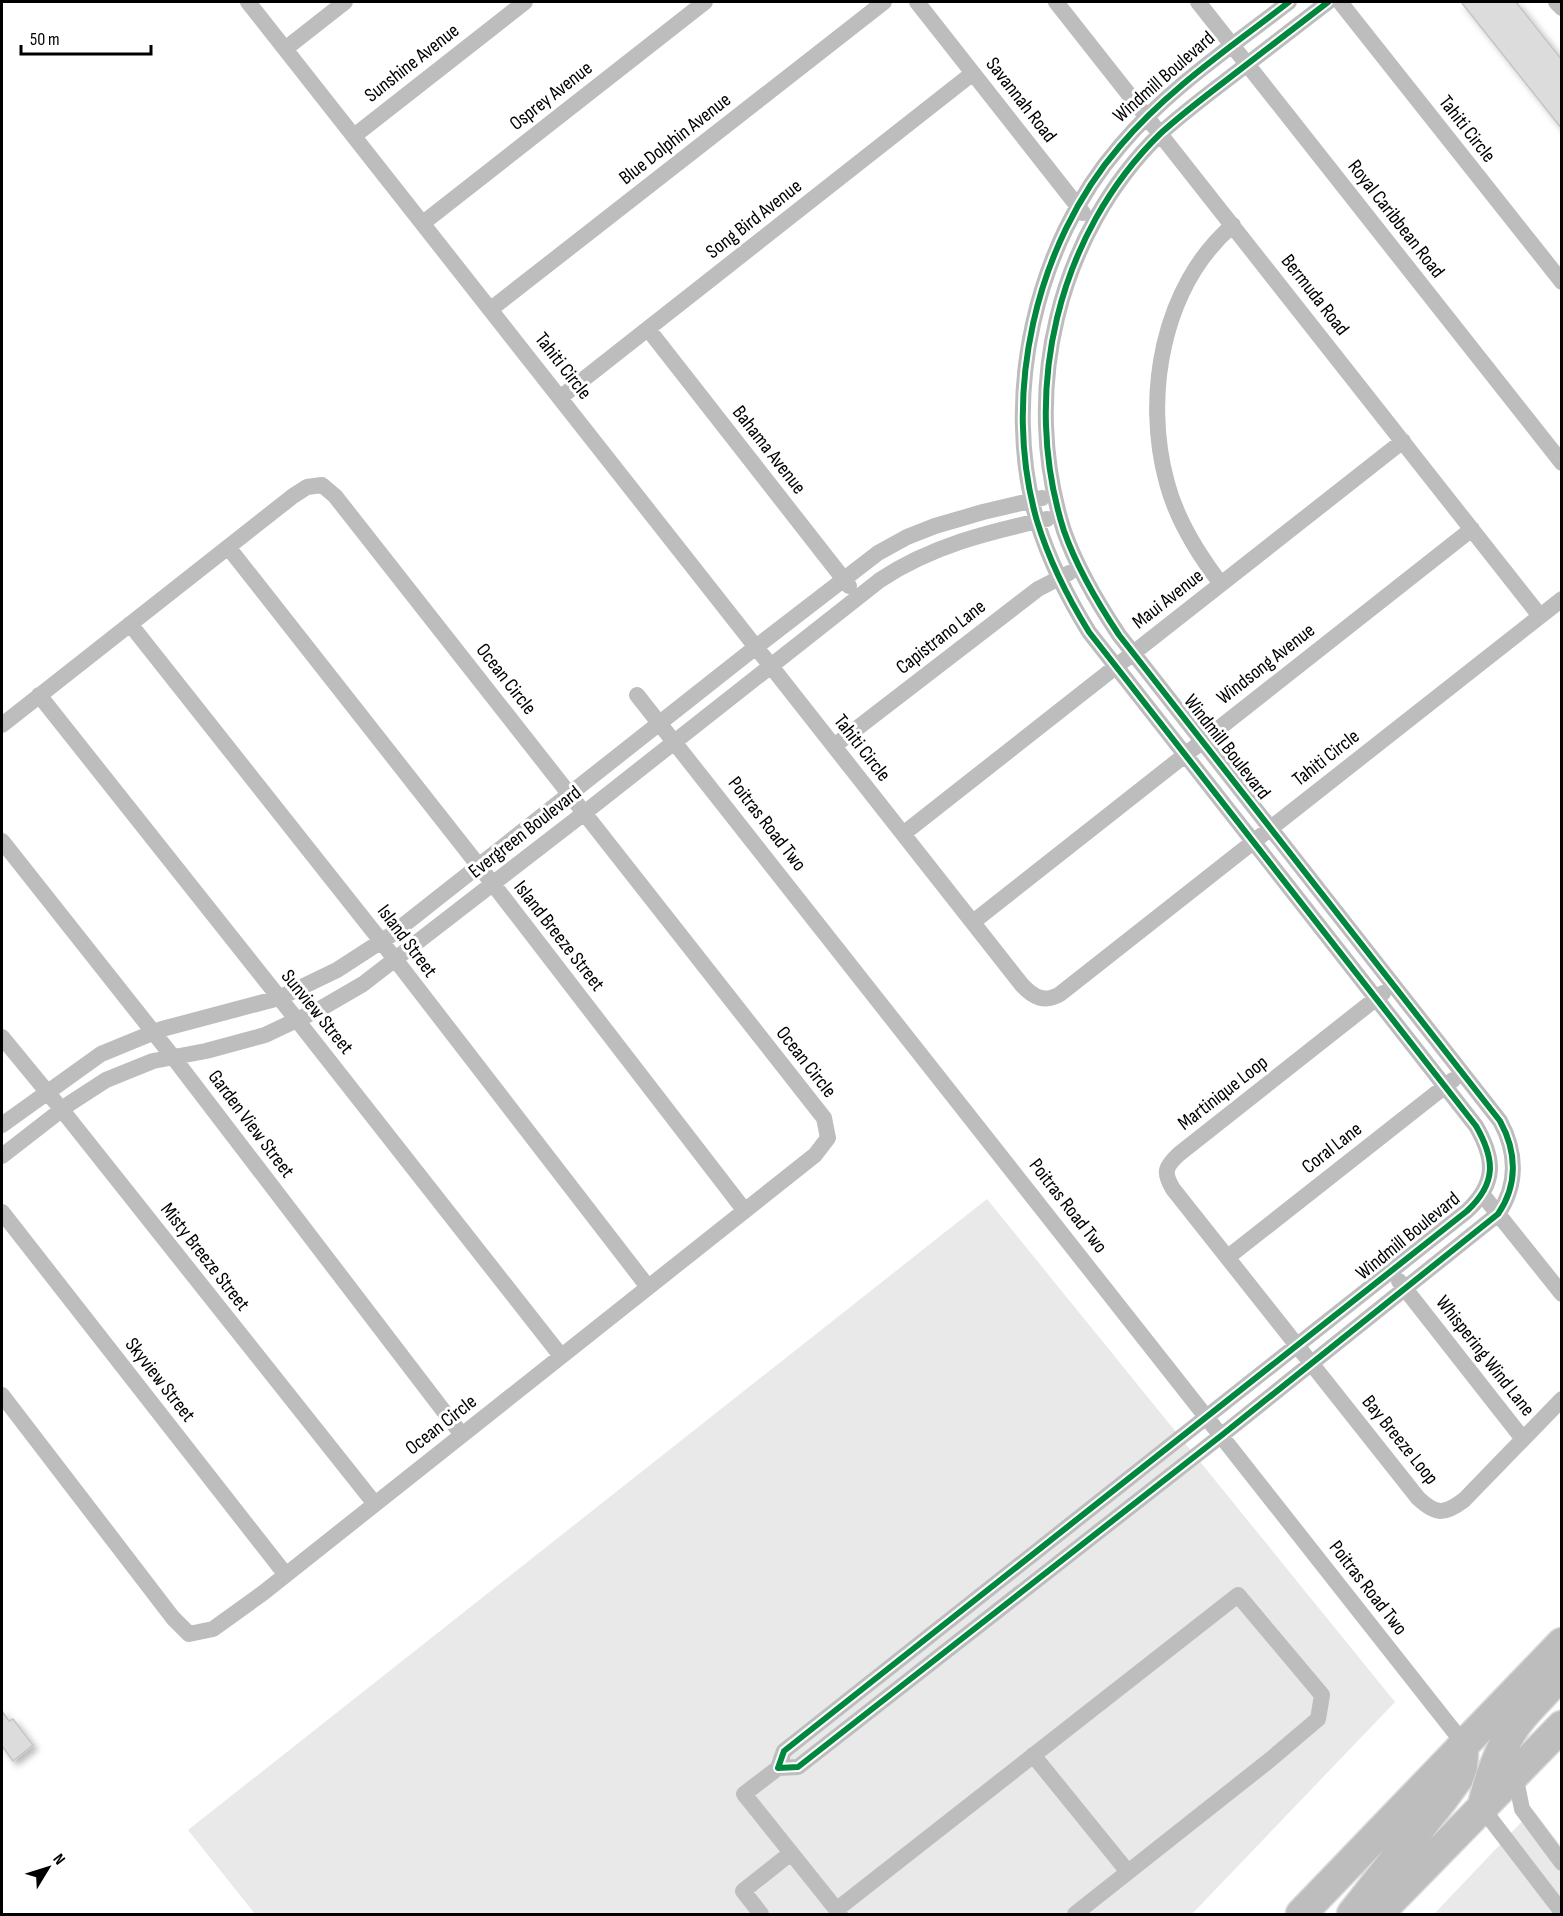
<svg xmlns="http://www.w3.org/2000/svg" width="1563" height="1916" viewBox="0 0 1563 1916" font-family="'Sofia Sans Condensed',sans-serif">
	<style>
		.green { fill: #e9e9e9 }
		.building { fill: #dcdcdc; stroke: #c4c4c4; stroke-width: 1.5; filter: url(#shadow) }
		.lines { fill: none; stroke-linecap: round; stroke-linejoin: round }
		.highway-casing { stroke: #dbdbdb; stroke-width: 33 }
		.street { stroke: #bdbdbd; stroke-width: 16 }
		.highway { stroke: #bdbdbd; stroke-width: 30 }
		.cycleway-casing { stroke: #fff; stroke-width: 10 }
		.cycleway { stroke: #00873e; stroke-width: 6 }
		.labels { text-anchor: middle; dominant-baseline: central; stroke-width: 6; stroke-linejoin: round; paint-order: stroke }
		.street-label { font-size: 20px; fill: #000; stroke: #fff }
	</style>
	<defs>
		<filter id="shadow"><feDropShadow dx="4.5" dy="4.5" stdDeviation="3" flood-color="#0004"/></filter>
	</defs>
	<rect width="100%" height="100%" fill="#fff"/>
	<!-- green -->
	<path class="green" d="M987,1199L1395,1702L1192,1914H255L188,1830Z
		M1533,1810L1561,1846V1914H1434Z"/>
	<!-- building -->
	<path class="building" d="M1461,2H1516L1562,60V129Z
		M2,1711L9,1721L13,1719L33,1745L13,1761L2,1746Z"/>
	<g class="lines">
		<!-- highway casing -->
		<g class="highway-casing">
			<path id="highway" d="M1483,1805C1490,1776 1500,1746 1518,1722C1531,1705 1548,1690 1562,1673
				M1301,1914L1562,1643
				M1352,1914L1442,1800L1458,1778L1462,1767L1463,1754
				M1378,1914L1562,1726"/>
		</g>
		<!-- street -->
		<path class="street" d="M248,2L1022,985C1034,998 1045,1003 1060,994L1562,599
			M917,2L1083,213
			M1056,2L1540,616
			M1198,2L1562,463
			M1289,2C1231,47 1168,89 1120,146C1035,244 1001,396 1037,521C1049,560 1068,598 1089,632L1476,1126C1495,1159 1497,1183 1467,1211L784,1751L778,1768L798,1767L1222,1435L1498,1214C1518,1185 1517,1152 1500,1121L1119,635C1097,602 1077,568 1064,531C1020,393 1057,234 1161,133C1181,115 1203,98 1224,82C1259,55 1294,28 1328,2
			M1340,2L1562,282
			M1556,2L1562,8
			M285,49L345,2
			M354,136L525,2
			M423,223L705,2
			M491,309L884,2
			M648,329L849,586
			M561,397L973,73
			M228,547L493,884L745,1211
			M1221,584C1198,554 1177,521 1167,483C1143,396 1162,286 1233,225
			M130,624L381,941L648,1287
			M39,695L297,1020L561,1356
			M637,695L1464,1744
			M2,725L293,496L307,487L322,485L335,496L824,1118L828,1138L815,1155L263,1593L213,1629L189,1634L173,1618L2,1395
			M834,746L1038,589L1069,573
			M903,834L1403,441
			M2,841L173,1057L462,1435
			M973,922L1472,529
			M1383,993L1179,1154C1165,1167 1163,1172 1173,1189L1418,1498C1436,1515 1444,1515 1464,1500L1562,1399
			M2,1037L62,1110L375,1504
			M2,1125L101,1054L162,1029L279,998L337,970L391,935L756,647L878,553L907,537L935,526L983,512L1042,498
			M2,1156L69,1104L106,1080L153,1061L206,1051L265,1035L320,1009L363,984L583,814L880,580C931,546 988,532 1047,519
			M1482,1194L1562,1294
			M2,1212L286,1575
			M1228,1257L1453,1080
			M1399,1281L1523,1439
			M1033,1755L1128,1872
			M778,1768L744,1794L840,1914
			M1515,1775L1522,1809L1562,1863
			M1482,1808L1562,1912
			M836,1910L1238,1595L1322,1695L1318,1719L1271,1759L1075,1914
			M761,1914L743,1891L791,1853"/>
		<!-- highway -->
		<use href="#highway" class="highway"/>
		<!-- cycleway casing -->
		<g class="cycleway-casing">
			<path id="cycleway" d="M1289,2C1231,47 1168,89 1120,146C1035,244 1001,396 1037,521C1049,560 1068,598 1089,632L1476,1126C1495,1159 1497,1183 1467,1211L784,1751L778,1768L798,1767L1222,1435L1498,1214C1518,1185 1517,1152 1500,1121L1119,635C1097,602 1077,568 1064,531C1020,393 1057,234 1161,133C1181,115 1203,98 1224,82C1259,55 1294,28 1328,2"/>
		</g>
		<!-- cycleway -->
		<use href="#cycleway" class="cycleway"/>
	</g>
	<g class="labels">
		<!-- street labels -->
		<g class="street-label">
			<text transform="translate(412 63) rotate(-38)">Sunshine Avenue</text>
			<text transform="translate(1164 77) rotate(-41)">Windmill Boulevard</text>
			<text transform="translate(551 96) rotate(-38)">Osprey Avenue</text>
			<text transform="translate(1021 100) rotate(52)">Savannah Road</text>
			<text transform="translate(1467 129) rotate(52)">Tahiti Circle</text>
			<text transform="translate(675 139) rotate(-38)">Blue Dolphin Avenue</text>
			<text transform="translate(754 219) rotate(-38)">Song Bird Avenue</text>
			<text transform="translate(1396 219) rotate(52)">Royal Caribbean Road</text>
			<text transform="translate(1315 295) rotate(52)">Bermuda Road</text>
			<text transform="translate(563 366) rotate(52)">Tahiti Circle</text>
			<text transform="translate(769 450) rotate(52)">Bahama Avenue</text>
			<text transform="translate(1168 599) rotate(-38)">Maui Avenue</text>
			<text transform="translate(941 637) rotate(-38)">Capistrano Lane</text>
			<text transform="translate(1266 664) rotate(-38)">Windsong Avenue</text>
			<text transform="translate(506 679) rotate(52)">Ocean Circle</text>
			<text transform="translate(1227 747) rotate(52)">Windmill Boulevard</text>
			<text transform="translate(862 748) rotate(52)">Tahiti Circle</text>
			<text transform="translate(1326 758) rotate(-38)">Tahiti Circle</text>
			<text transform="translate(767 824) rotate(52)">Poitras Road Two</text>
			<text transform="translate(525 832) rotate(-38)">Evergreen Boulevard</text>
			<text transform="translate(559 936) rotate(52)">Island Breeze Street</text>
			<text transform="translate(407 941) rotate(53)">Island Street</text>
			<text transform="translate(317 1012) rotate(51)">Sunview Street</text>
			<text transform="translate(806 1062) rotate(52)">Ocean Circle</text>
			<text transform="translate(1223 1093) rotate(-38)">Martinique Loop</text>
			<text transform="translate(251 1124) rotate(53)">Garden View Street</text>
			<text transform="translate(1332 1148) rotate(-38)">Coral Lane</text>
			<text transform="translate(1068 1206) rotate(52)">Poitras Road Two</text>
			<text transform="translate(1408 1236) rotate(-39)">Windmill Boulevard</text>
			<text transform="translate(205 1257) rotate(52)">Misty Breeze Street</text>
			<text transform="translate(1485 1356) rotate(52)">Whispering Wind Lane</text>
			<text transform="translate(160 1380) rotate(52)">Skyview Street</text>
			<text transform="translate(441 1425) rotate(-38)">Ocean Circle</text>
			<text transform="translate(1400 1440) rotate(51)">Bay Breeze Loop</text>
			<text transform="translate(1368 1588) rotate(52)">Poitras Road Two</text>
		</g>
	</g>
	<!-- border -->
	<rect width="1563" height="1916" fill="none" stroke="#000000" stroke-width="6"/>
	<!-- north arrow -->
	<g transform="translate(48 1868) rotate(52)" stroke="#ffffff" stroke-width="4.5" paint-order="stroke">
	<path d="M0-4.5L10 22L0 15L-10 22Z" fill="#000000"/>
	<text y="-9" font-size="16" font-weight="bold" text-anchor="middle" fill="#000000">N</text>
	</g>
	<!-- scale -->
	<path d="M21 45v9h130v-9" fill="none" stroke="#000000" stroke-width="3"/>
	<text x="30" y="45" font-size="18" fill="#000000" stroke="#ffffff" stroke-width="4.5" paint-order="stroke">50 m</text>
</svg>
